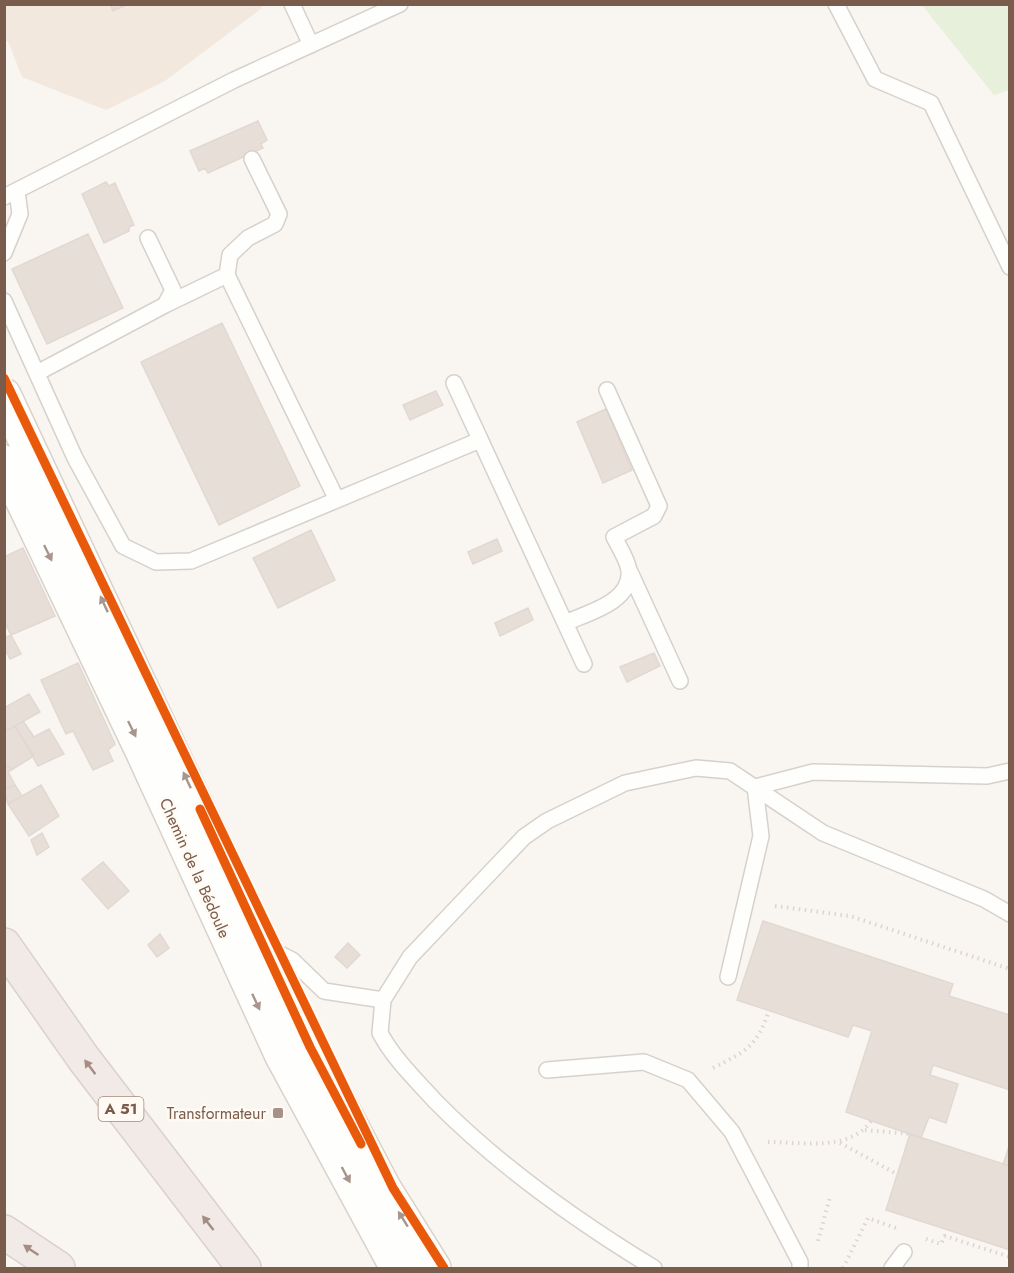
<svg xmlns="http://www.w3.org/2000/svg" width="1014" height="1273" viewBox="0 0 1014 1273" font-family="Jost,sans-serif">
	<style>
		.residential { fill: #f2e8de }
		.green { fill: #e7f0db }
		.building { fill: #e6ded7; stroke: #e2d8d2; stroke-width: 1.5 }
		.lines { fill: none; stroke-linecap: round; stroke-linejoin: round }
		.lane-casing { stroke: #d7d1cb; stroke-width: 18 }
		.secondary-casing { stroke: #d9d2cb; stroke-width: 36 }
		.highway-casing { stroke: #dad1cc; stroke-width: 36 }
		.path { stroke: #dcd5d0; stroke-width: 4; stroke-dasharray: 1.5 4.5; stroke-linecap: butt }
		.lane { stroke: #fefefd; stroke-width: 15 }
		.secondary { stroke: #fefefd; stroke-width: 33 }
		.highway { stroke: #f2eae7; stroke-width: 33 }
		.cycleway-casing { stroke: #fffaf3; stroke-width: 13 }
		.cycleway { stroke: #e8590c; stroke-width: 9 }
		.oneway { fill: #a8958b }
		.oneway2 { fill: #a48e83 }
		.poi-dot { fill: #a69286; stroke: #fffaf3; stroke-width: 2 }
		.labels { text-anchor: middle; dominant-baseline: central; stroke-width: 5; stroke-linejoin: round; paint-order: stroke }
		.shield { fill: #fffaf3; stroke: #a28b7f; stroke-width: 1.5 }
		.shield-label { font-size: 15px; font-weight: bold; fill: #7a5c4d }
		.street-label { font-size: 16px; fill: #7a5c4d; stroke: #fffaf3 }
		.poi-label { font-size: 16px; fill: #7a5c4d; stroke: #fffaf3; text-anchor: end }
	</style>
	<rect width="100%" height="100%" fill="#f9f5f0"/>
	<!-- residential -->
	<path class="residential" d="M261,4L262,8L165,81L106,110L22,77L8,41L5,42V5Z"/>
	<!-- green -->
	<path class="green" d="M922,5H1009V90L994,95Z"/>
	<!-- building -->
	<path class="building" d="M110,4H128L113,11Z
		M258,121L267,140L261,144L263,148L208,173L205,168L199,171L190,151Z
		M106,182L109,186L115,183L134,225L129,227V231L104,243L82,194Z
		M88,234L123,308L47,344L12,269Z
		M222,323L300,486L219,525L141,362Z
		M436,391L443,405L410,420L403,405Z
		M606,409L632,470L603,483L577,422Z
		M311,530L335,580L278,608L253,558Z
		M497,539L502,551L473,564L468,552Z
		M23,548L55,616L11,635L4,621V557Z
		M528,608L533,620L500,636L495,623Z
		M11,635L21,654L10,659L4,647V638Z
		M654,653L660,666L627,682L620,667Z
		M78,663L115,744L108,750L113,761L93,770L73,731L66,734L41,680Z
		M29,694L40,712L4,732V708Z
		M23,721L34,737L49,729L64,754L38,766L15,726Z
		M15,726L34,756L13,769L4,765V732Z
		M4,765L13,769L8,772L15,785L4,790Z
		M15,785L22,796L8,804L4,790Z
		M41,785L59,816L29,836L8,804Z
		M42,833L49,847L37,855L31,840Z
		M103,862L129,891L108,909L82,879Z
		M763,921L953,984L949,996L1010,1015V1090L933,1065L930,1075L958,1084L946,1123L929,1117L921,1138L846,1112L872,1031L853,1025L848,1037L737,1000Z
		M160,934L169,948L157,957L148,945Z
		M348,943L360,955L347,968L335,957Z
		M910,1134L1010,1166V1250L886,1210Z
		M1010,1143V1166L1003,1165Z"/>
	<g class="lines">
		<!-- lane casing -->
		<g class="lane-casing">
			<path id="lane" d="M292,4L311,45
				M836,4L875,79L931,103L1010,267
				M4,197L234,80L400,4
				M4,253L20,214L17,191
				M227,275L337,500
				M4,301L75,458L123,546L156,562L191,561L480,440
				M165,305L227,275L230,255L248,238L275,224L279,214L252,159
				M37,373L165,305L173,290L148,238
				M454,383L584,664
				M630,572L680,681
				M565,623C587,613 632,602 629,571C628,560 619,547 614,537L654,516L659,506L607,390
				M270,949L292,960L324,991L383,1000
				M728,977L761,836L755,787L813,772L987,776L1010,771
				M547,1070L644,1062L688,1080L732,1132L800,1262V1268
				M654,1268C575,1220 500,1167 435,1101C415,1079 394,1059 380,1033L383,1000L410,957L524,837L547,821L625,783L696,768L730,771L823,833L984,899L1010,914
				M892,1268L904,1252"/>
		</g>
		<!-- secondary casing -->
		<g class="secondary-casing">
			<path id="secondary" d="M4,395L310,1047L384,1188L434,1268
				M4,462L143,753L282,1056L397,1268"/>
		</g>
		<!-- highway casing -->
		<g class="highway-casing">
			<path id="highway" d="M4,945L84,1059L244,1268
				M4,1232L58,1268"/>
		</g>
		<!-- path -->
		<path class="path" d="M775,906L850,916L1010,969
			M713,1068C746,1051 756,1048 769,1011
			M865,1130L910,1134
			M768,1142C801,1142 849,1152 871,1121
			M840,1143L897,1174
			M926,1239L941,1244L945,1236L1010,1257
			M818,1241L830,1197
			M843,1268L868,1218L896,1228"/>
		<!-- lane -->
		<use href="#lane" class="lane"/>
		<!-- secondary -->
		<use href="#secondary" class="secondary"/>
		<!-- highway -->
		<use href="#highway" class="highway"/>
		<!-- cycleway casing -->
		<g class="cycleway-casing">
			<path id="cycleway" d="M4,378L393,1188L444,1268
				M200,809L310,1047L361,1144"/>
		</g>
		<!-- cycleway -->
		<use href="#cycleway" class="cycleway"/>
	</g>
	<!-- one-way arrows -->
	<defs><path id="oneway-solid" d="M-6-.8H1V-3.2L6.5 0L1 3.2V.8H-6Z" transform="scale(1.5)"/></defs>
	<g class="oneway">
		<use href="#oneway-solid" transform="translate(48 553) rotate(64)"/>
		<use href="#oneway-solid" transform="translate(104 604) rotate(-115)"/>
		<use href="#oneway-solid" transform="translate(132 729) rotate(64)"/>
		<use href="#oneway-solid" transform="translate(187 780) rotate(-115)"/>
		<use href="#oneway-solid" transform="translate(256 1002) rotate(65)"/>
		<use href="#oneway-solid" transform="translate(346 1175) rotate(62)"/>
		<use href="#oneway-solid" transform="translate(403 1219) rotate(-122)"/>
	</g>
	<g class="oneway2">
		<use href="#oneway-solid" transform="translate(90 1067) rotate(-127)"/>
		<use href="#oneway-solid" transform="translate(208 1223) rotate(-128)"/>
		<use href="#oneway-solid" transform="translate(31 1250) rotate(-146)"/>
	</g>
	<!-- markers -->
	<rect class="poi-dot" x="272" y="1107" width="12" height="12" rx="3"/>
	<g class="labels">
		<!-- shield labels -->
		<rect class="shield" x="98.5" y="1097" width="45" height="24" rx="4.5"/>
		<g class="shield-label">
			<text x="121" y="1109">A 51</text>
		</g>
		<!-- street labels -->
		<g class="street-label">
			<text transform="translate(195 868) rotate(66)">Chemin de la Bédoule</text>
		</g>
		<!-- poi labels -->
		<g class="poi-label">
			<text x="266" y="1113">Transformateur</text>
		</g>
	</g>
	<!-- border -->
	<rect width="1014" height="1273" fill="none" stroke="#7a5c4d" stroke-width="12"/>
</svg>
